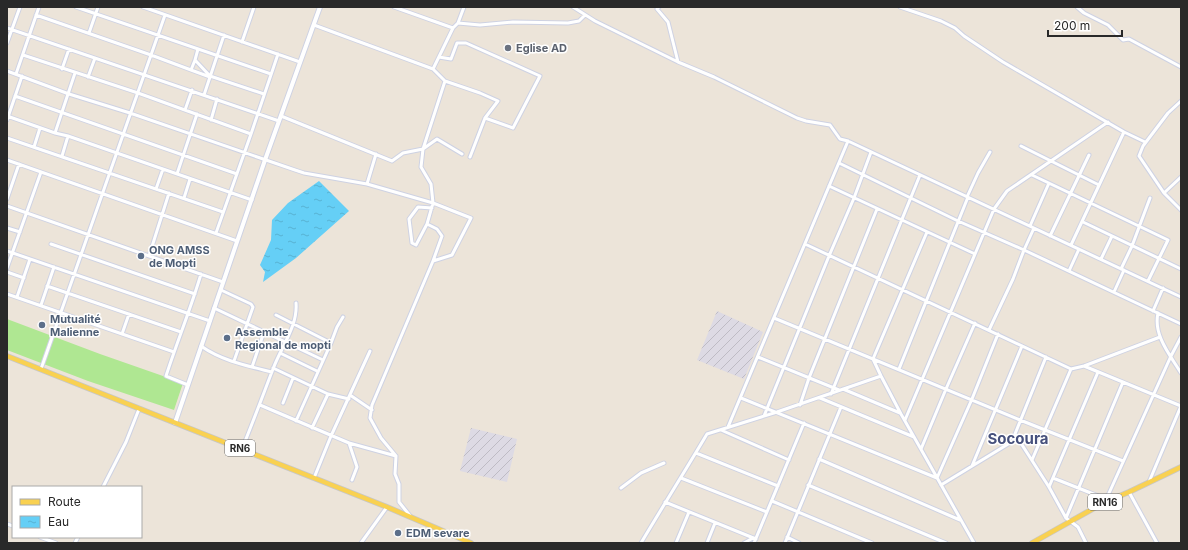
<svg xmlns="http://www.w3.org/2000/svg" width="1188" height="550" viewBox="0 0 1188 550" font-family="Inter,sans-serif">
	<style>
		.industrial { fill: url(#industrial-furrows) }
		.grass { fill: #afe792 }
		.water { fill: url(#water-ripples) }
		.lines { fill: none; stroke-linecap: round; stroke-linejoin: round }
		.street-casing { stroke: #ced2e3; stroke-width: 5 }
		.secondary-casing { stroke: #ced2e3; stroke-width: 6 }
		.primary-casing { stroke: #c7c7c7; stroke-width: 6 }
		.street { stroke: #fff; stroke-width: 3 }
		.secondary { stroke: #fff; stroke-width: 4 }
		.primary { stroke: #f9d151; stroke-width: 4.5 }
		.worship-dot { fill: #6b7280; stroke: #fff; stroke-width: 1.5 }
		.service-dot { fill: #5c6f8a; stroke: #fff; stroke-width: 1.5 }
		.labels { text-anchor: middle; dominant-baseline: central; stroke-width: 3; stroke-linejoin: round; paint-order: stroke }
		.shield { fill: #fff; stroke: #696969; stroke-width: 1 }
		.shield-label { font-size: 10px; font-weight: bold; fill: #292929 }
		.worship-label { font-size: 11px; font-weight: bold; fill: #5b616d; stroke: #fff; text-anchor: start }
		.service-label { font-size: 11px; font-weight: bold; fill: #4e5e75; stroke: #fff; text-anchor: start }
		.district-label { font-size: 15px; font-weight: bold; fill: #46507c; stroke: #fff }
	</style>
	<defs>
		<pattern id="industrial-furrows" width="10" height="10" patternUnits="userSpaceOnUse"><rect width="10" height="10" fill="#dddae4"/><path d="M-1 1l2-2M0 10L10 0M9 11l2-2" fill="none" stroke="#bebbc4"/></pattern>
		<pattern id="water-ripples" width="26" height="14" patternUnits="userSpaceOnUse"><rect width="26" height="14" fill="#65cff6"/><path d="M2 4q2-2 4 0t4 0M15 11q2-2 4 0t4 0" fill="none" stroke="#58b2d3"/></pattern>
	</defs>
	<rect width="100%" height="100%" fill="#ece4d9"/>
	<!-- industrial -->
	<path class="industrial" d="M717,311L763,332L744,379L697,360Z
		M471,428L517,439L507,482L460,471Z"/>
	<!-- grass -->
	<path class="grass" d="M7,319L100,354L183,383L174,410L88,381L7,350Z"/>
	<!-- water -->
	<path class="water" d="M319,181L349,211L296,258L263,282L265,272L260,265L271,240L272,220L288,203Z"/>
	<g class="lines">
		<!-- street casing -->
		<g class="street-casing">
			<path id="street" d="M76,7L271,74
				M143,7L300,62
				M573,7L595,21L678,62L714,77L797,118L806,121L830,125L840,139L848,141L1181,297
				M659,7L657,9L668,22L678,62
				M900,7L941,21L955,28L964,36L1003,62L1124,132L1145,142
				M1077,7L1084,13L1108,25L1123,40L1129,39L1181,67
				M36,15L151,55L191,70L195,60L210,76L264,94
				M458,23L480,25L513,22L568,23L579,21L585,15
				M314,25L433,69L453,28L394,7
				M7,28L279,121
				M453,28L458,23L464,7
				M89,33L98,7
				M242,42L254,7
				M7,43L20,7
				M23,55L138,93L251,134
				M439,57L451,59L457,43H466L540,76L513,128L485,118L470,157
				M195,60L198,49
				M62,69L69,49
				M191,70L210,77
				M7,71L69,94L130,113L295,170L304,173L367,184L433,203L471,218L452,255L433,261L372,405L370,418L381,438L396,456L395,474L399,484V502L411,517
				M16,74L39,7
				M88,77L95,58
				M445,81L480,93L498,101L485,118
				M204,95L224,35
				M15,96L237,174
				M1181,101L1168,113L1143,146L1139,156L1164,193L1181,210
				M185,110L192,90
				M7,116L55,133L68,136L252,200
				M281,116L392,161L403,153L423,149L437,139L462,154
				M7,120L22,76
				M211,120L217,99
				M55,133L75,73
				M7,138L223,212
				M1021,146L1099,185
				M34,147L40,128
				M62,156L68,136
				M7,160L237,241
				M839,163L958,221L1024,250L1181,324
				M177,174L197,114
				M1032,175L1168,240L1148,281
				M367,184L376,154
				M829,186L975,254
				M156,189L163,169
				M1164,193L1181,177
				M967,197L978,173L990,152
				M184,198L190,179
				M7,199L19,164
				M7,206L223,282
				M1083,222L1181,269
				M427,224L416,245L412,243L409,219L418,207L432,208
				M1030,226L1049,183
				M7,228L20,232
				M927,232L873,359L881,376L901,414L974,543
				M216,233L251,134L278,54
				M1050,236L1089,155
				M51,244L195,294
				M805,244L1071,369L1084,366L1160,337
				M1071,245L1124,132
				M7,251L210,321
				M149,256L169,193
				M1101,259L1112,236
				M433,261L442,236L437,229L427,224L433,203L431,184L421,167L423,149L445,81L433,69
				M7,268L41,172
				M1121,269L1132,246L1150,198
				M1069,271L1079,249
				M7,272L24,278
				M47,286L181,332
				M221,290L251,304L253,307L234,361
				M1114,292L1124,270
				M7,294L174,352
				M17,297L30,259
				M41,305L54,267
				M214,308L323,360
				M1153,311L1163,288
				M1158,313C1153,335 1170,355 1181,373
				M276,315L331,343
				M774,318L1020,420L1123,461
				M989,330L1013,279L1024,250L1034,228
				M122,334L129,314
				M201,346C222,361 248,366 272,372
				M280,353L317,371
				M758,357L839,390
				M1046,357L1015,434L1049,487L1066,518L1078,527L1086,543
				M1084,366L1181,406
				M252,367L264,332
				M273,368L328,394L349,399
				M41,369L165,15
				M899,369L968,197
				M188,385L166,376C177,342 191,308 201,274
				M843,389L900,413
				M831,394L920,175
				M350,395L372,410
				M741,398L937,478L972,399L998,334
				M820,398L914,437
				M283,403L293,378
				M260,405L349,443L357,467L352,480
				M800,405L809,378L877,209
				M764,416L829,256L854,198L871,152
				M905,420L994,209L1007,191L1108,122
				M296,421L331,343L337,327L343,317
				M728,427L848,141
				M312,428L328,394
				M721,430L789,460
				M349,443L396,456
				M242,449C253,422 263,395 273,369C281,347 298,326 296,303
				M921,449L946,389L975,323
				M696,453L778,486
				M819,459L960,520
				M1032,460L1071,369
				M972,466L1022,346
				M314,478L331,436L370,351
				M681,478L767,512
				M1053,478L1106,499
				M1149,482L1181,406
				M808,485L946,543
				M941,485L1018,438
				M103,487L126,442L139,409
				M1049,487L1098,372
				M621,488L641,473L664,463
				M1129,492L1157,543
				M772,501L872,543
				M665,502L756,539
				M1105,502L1171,356L1181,337
				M1066,518L1123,382
				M7,524L13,526
				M40,537L56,543
				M787,537L799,543
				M75,543L78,537
				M361,543L387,507
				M641,543C663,506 685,471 707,434L777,412L881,376
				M676,543L689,512
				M707,543L715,523
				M744,543L753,538
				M754,543L804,423
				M785,543L841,407"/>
		</g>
		<!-- secondary casing -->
		<g class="secondary-casing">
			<path id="secondary" d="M175,423L265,160L320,7"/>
		</g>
		<!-- primary casing -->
		<g class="primary-casing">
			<path id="primary" d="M7,356L387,507L471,543
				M1032,543L1105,502L1129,492L1181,467"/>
		</g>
		<!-- street -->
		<use href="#street" class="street"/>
		<!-- secondary -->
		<use href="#secondary" class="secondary"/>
		<!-- primary -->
		<use href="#primary" class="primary"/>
	</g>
	<!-- markers -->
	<circle class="worship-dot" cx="508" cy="48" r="4"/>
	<g class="service-dot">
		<circle cx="141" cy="256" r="4"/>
		<circle cx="42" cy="325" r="4"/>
		<circle cx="227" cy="338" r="4"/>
		<circle cx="398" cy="533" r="4"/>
	</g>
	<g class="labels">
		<!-- shield labels -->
		<g class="shield">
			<rect x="225" y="440" width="30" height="16" rx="3"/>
			<rect x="1088" y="494" width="34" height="16" rx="3"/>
		</g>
		<g class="shield-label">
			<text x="240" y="448">RN6</text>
			<text x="1105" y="502">RN16</text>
		</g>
		<!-- worship labels -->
		<g class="worship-label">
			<text x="516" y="48">Eglise AD</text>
		</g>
		<!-- service labels -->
		<g class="service-label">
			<text x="149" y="250">ONG AMSS<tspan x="149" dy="13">de Mopti</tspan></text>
			<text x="50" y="319">Mutualité<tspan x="50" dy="13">Malienne</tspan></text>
			<text x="235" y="332">Assemble<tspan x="235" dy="13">Regional de mopti</tspan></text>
			<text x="406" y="533">EDM sevare</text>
		</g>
		<!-- district labels -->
		<g class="district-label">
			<text x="1018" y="438">Socoura</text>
		</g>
	</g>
	<!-- border -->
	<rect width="1188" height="550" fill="none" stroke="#292929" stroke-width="16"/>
	<!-- legend -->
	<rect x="12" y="486" width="130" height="52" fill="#ffffff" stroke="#a9a9a9"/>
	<rect x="20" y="499" width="20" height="6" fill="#f9d151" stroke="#a9a9a9"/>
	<text x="48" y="506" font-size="12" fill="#292929">Route</text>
	<rect x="20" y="516" width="20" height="12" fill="url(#water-ripples)" stroke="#a9a9a9"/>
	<text x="48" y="526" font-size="12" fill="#292929">Eau</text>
	<!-- scale -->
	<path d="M1048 30v6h74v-6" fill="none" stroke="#292929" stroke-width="2"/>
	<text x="1054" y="30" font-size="12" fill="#292929" stroke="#ffffff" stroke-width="3" paint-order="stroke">200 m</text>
</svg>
